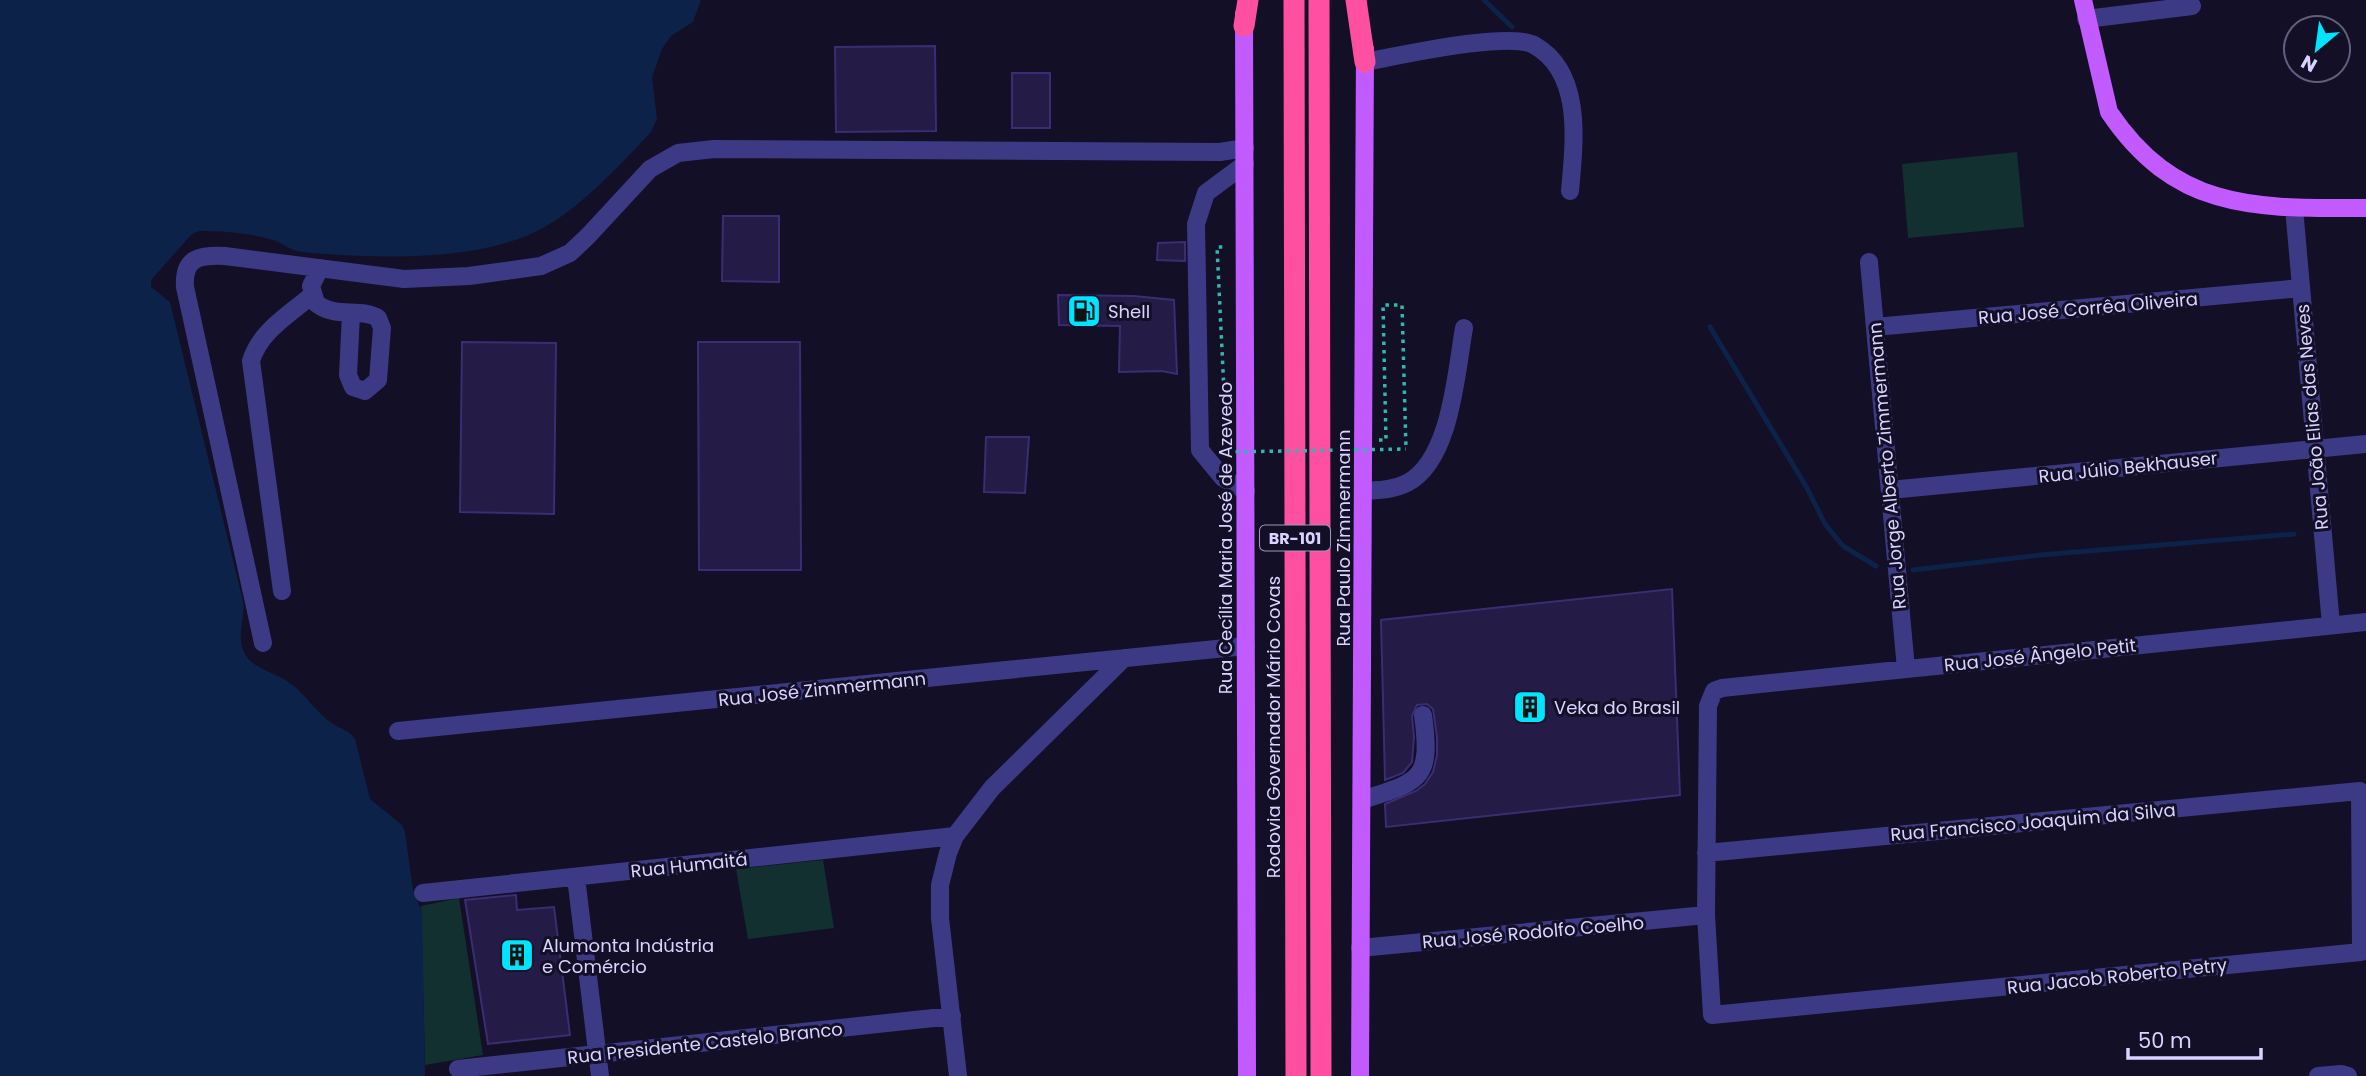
<svg xmlns="http://www.w3.org/2000/svg" width="2366" height="1076" viewBox="0 0 2366 1076" font-family="Poppins,sans-serif">
	<style>
		.green { fill: #12302f }
		.water { fill: #0c2248 }
		.lines { fill: none; stroke-linecap: round; stroke-linejoin: round }
		.stream { stroke: #0c2248; stroke-width: 5 }
		.building { fill: #241b47; stroke: #3b2d73; stroke-width: 2 }
		.path { stroke: #2fb8b0; stroke-width: 3.5; stroke-dasharray: 3.5 5; stroke-linecap: butt }
		.minor { stroke: #3d3a85; stroke-width: 18 }
		.major { stroke: #c25bff; stroke-width: 18 }
		.highway { stroke: #ff4fa3; stroke-width: 21 }
		.path-bridge { stroke: #2fb8b0; stroke-width: 3.5; stroke-dasharray: 3.5 5; stroke-linecap: butt }
		.labels { text-anchor: middle; dominant-baseline: central; stroke-width: 6; stroke-linejoin: round; paint-order: stroke }
		.shield { fill: #130f26; stroke: #9e99be; stroke-width: 2 }
		.shield-label { font-size: 16px; font-weight: bold; fill: #d9d4ff }
		.street-label { font-size: 18px; fill: #d9d4ff; stroke: #130f26 }
		.poi-label { font-size: 18px; fill: #d9d4ff; stroke: #130f26; text-anchor: start }
	</style>
	<rect width="100%" height="100%" fill="#130f26"/>
	<!-- green -->
	<path class="green" d="M2017,152L2024,227L1908,238L1902,164Z
		M823,860L834,928L748,939L736,869Z
		M459,898L483,1055L425,1065L421,906Z"/>
	<!-- water -->
	<path class="water" d="M0,0H701L693,22L671,36L662,49L652,77L657,119L651,132C622,163 578,211 539,230C478,262 370,259 302,252C291,251 283,243 273,240C250,233 223,231 199,231L192,234L151,280V287L170,302L243,601C246,620 235,635 245,654C253,669 276,673 290,683C306,694 316,713 333,724C341,729 350,731 355,739L370,799L402,825L405,832L413,890L422,912L425,1076H0Z"/>
	<g class="lines">
		<!-- stream -->
		<path class="stream" d="M1484,0L1512,27
			M1710,327L1807,488L1825,524L1843,546L1876,566
			M1913,570L2040,555L2294,534"/>
	</g>
	<!-- building -->
	<path class="building" d="M935,46L936,131L836,132L835,47Z
		M1012,73H1050V128H1012Z
		M723,216H779V282L722,281Z
		M1185,242V261L1157,260L1158,243Z
		M1058,295L1134,296L1174,300L1177,374L1162,371L1119,372L1120,326L1059,325Z
		M462,342L556,343L554,514L460,512Z
		M698,342H800L801,570H699Z
		M986,437H1029L1025,493L984,492Z
		M1672,589L1680,795L1386,827L1385,804L1416,791L1425,784L1433,772L1437,755V737L1433,709L1427,704L1417,705L1412,716L1414,737L1412,762L1403,773L1385,780L1381,620Z
		M516,895L517,910L554,907L570,1035L488,1044L465,900Z"/>
	<g class="lines">
		<!-- path -->
		<path class="path" d="M1226,432L1217,247H1226
			M1379,440H1386L1383,305H1402L1406,449"/>
		<!-- minor -->
		<path class="minor" d="M2086,19L2192,6
			M1365,62C1398,56 1508,31 1534,45C1584,73 1574,144 1570,191
			M1245,164L1206,193L1196,224L1200,450L1223,478L1246,491
			M2294,208L2331,625
			M1869,262L1906,669
			M320,268L311,286L316,303C335,319 359,307 378,318L382,328L378,380L365,391L353,387L348,375L351,314
			M1875,327L2301,288
			M1890,490L2366,444
			M1364,491C1379,490 1393,490 1407,483C1451,460 1456,373 1464,328
			M282,591L251,361C260,331 289,315 312,295
			M263,643L185,287C183,257 200,255 225,256L404,279L469,276L541,266L570,253L588,236L650,169L678,153L714,149L1220,152L1245,148
			M398,731L1246,646
			M1362,800C1420,781 1432,781 1423,715
			M1706,853L2360,791L2361,952L1712,1015L1706,915L1708,706L1714,691L1722,688L2366,622
			M576,877L600,1076
			M423,893L955,836
			M1360,948L1706,915
			M458,1069L952,1016
			M958,1076L940,918V885L948,853L955,836L992,788L1124,658
			M2318,1076L2341,1074L2348,1076"/>
		<!-- major -->
		<path class="major" d="M2083,0L2109,112C2177,213 2258,208 2366,208
			M1244,14L1247,1076
			M1360,1076L1365,49"/>
		<!-- highway -->
		<path class="highway" d="M1294,0L1296,1076
			M1319,0L1321,1076
			M1356,0L1365,62
			M1244,26L1248,0"/>
		<!-- path-bridge -->
		<path class="path-bridge" d="M1227,452L1406,449"/>
	</g>
	<!-- icons -->
	<defs>
		<g id="fuel-square" transform="scale(1.75)"><rect x="-9" y="-9" width="18" height="18" rx="4" fill="#00e5ff" stroke="#130f26"/><path d="M-5.5-6h7V0h2V4h1.3V-2.5L3-4.5l.8-.8L6-3V5H2.5V1h-1V6h-7ZM-4.2-4.7v3.2H.2V-4.7Z" fill="#111"/></g>
		<g id="building-square" transform="scale(1.75)"><rect x="-9" y="-9" width="18" height="18" rx="4" fill="#00e5ff" stroke="#130f26"/><path d="M-4-6H4V6H1V3H-1V6H-4ZM-2.5-4.3h1.7v1.8h-1.7ZM.8-4.3h1.7v1.8H.8ZM-2.5-1h1.7V.8h-1.7ZM.8-1h1.7V.8H.8Z" fill="#111"/></g>
	</defs>
	<g fill-rule="evenodd">
		<use href="#fuel-square" x="1084" y="311"/>
		<use href="#building-square" x="1530" y="707"/>
		<use href="#building-square" x="517" y="955"/>
	</g>
	<g class="labels">
		<!-- shield labels -->
		<rect class="shield" x="1260" y="525.5" width="70" height="25" rx="5"/>
		<g class="shield-label">
			<text x="1295" y="538">BR-101</text>
		</g>
		<!-- street labels -->
		<g class="street-label">
			<text transform="translate(2088 308) rotate(-5)">Rua José Corrêa Oliveira</text>
			<text transform="translate(2312 417) rotate(-95)">Rua João Elias das Neves</text>
			<text transform="translate(1887 466) rotate(-95)">Rua Jorge Alberto Zimmermann</text>
			<text transform="translate(2128 467) rotate(-6)">Rua Júlio Bekhauser</text>
			<text transform="translate(1225 538) rotate(-90)">Rua Cecília Maria José de Azevedo</text>
			<text transform="translate(1343 538) rotate(-90)">Rua Paulo Zimmermann</text>
			<text transform="translate(2040 655) rotate(-6)">Rua José Ângelo Petit</text>
			<text transform="translate(822 689) rotate(-6)">Rua José Zimmermann</text>
			<text transform="translate(1273 727) rotate(-90)">Rodovia Governador Mário Covas</text>
			<text transform="translate(2033 822) rotate(-5)">Rua Francisco Joaquim da Silva</text>
			<text transform="translate(689 865) rotate(-6)">Rua Humaitá</text>
			<text transform="translate(1533 932) rotate(-5)">Rua José Rodolfo Coelho</text>
			<text transform="translate(2117 976) rotate(-6)">Rua Jacob Roberto Petry</text>
			<text transform="translate(705 1043) rotate(-6)">Rua Presidente Castelo Branco</text>
		</g>
		<!-- poi labels -->
		<g class="poi-label">
			<text x="1108" y="311">Shell</text>
			<text x="1554" y="707">Veka do Brasil</text>
			<text x="542" y="945">Alumonta Indústria<tspan x="542" dy="21">e Comércio</tspan></text>
		</g>
	</g>
	<!-- north arrow -->
	<g transform="translate(2317 49) rotate(209)"><circle r="33" fill="#130f26" stroke="#625e7d" stroke-width="2"/>
	<path d="M0-5L12 26L0 18L-12 26Z" fill="#00e5ff"/>
	<text y="-10" font-size="19" font-weight="bold" text-anchor="middle" fill="#d9d4ff">N</text>
	</g>
	<!-- scale -->
	<path d="M2128 1048v10h133v-10" fill="none" stroke="#d9d4ff" stroke-width="3.5"/>
	<text x="2138" y="1048" font-size="21" fill="#d9d4ff" stroke="#130f26" stroke-width="5" paint-order="stroke">50 m</text>
</svg>
